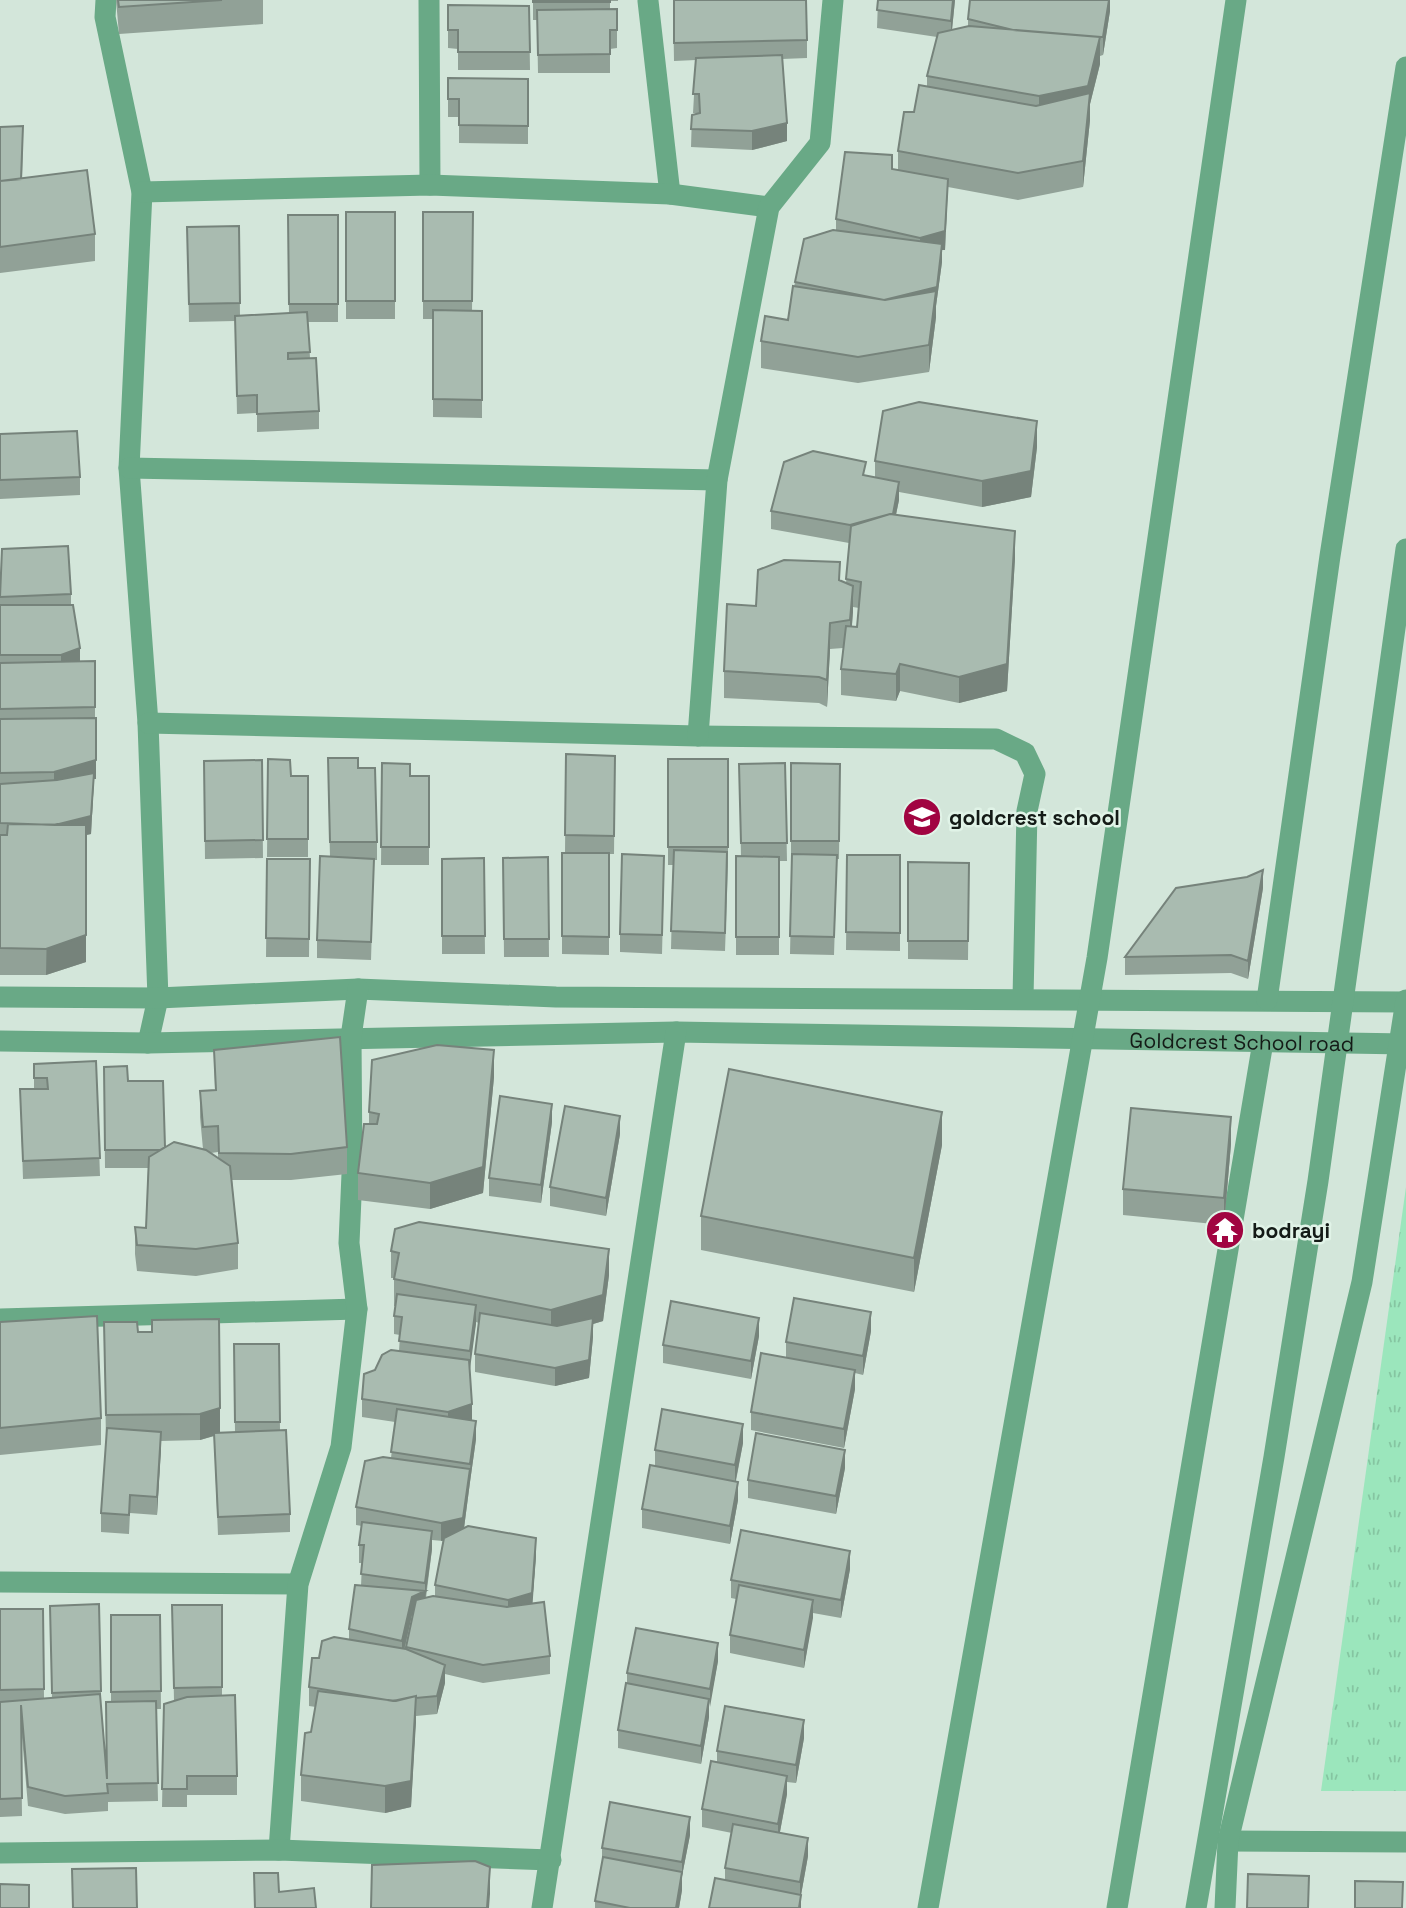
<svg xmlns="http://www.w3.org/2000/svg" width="1406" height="1908" viewBox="0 0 1406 1908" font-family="'Space Grotesk',sans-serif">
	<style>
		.park { fill: url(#park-tufts) }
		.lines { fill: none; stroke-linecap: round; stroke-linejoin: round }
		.minor { stroke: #69a986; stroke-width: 21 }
		.wall { fill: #91a197; fill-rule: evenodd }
		.shaded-wall { fill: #76837b }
		.building { fill: #a9bbb0; stroke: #76837b; stroke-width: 2 }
		.labels { text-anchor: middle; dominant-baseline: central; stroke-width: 5; stroke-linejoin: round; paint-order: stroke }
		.poi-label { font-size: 21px; font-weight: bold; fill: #141b17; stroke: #e0f3e7; text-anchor: start }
		.street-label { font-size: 21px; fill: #141b17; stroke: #e0f3e7 }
	</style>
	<defs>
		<pattern id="park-tufts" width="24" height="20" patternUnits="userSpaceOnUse" patternTransform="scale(1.75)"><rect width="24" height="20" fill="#9be6bc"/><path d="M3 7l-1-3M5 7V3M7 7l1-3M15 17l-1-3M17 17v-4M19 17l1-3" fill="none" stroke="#85c5a1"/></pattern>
	</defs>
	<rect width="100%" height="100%" fill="#d3e6da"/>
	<!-- park -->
	<path class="park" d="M1406,1187V1791H1321Z"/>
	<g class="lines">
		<!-- minor -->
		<g class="minor">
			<path d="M106,0L105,17L142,192L129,468L148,723L158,998L148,1043"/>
			<path d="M429,0L430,185"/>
			<path d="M648,1L670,194"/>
			<path d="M142,192L430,185L670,194L769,207"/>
			<path d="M129,468L717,480"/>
			<path d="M148,723L698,736L996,739L1025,753L1035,774L1027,811L1023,998"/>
			<path d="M698,736L717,480L769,207L820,143L833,0"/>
			<path d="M0,997L158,998L358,989L556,997L1406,1002"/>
			<path d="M1267,1000L1330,556L1406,67"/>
			<path id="s1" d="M0,1041L148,1043L676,1032L1406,1044"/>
			<path d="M0,1319L357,1309"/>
			<path d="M0,1582L298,1584"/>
			<path d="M1228,1841L1406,1842"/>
			<path d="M279,1850L298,1584L341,1447L357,1309L349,1243L352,1174L351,1037L358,989"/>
			<path d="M0,1853L279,1850L551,1860"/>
			<path d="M542,1908L676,1032"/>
			<path d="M928,1908L1097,958L1236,0"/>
			<path d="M1117,1908L1263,1042"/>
			<path d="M1196,1908L1274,1457L1318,1181L1406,549"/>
			<path d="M1225,1908L1228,1841L1362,1282L1406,1000"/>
		</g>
	</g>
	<!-- wall -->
	<path class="wall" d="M116,0H263V24L119,34Z
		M533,0H618V1H610V9H617V48L610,49V73H538L537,20H533Z
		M673,0L807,40V58L782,59L787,141L752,150L691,147L692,115L699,113H693L696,60L674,61Z
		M878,0H955L952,30L968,26V19L1110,0V11L1103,55L1100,56V64L1090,104V120L1083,187L1018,200L948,187L945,250H942V262L936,306V317L929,372L858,383L761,368V341L788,320L795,282L836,231V219L892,169L898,170V151L914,112L927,87V76L937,37L877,28Z
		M448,5L529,6L530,70H458V49L448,48Z
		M448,78L528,79V144L459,143V117H448Z
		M0,127L23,145L22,178L95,234V261L0,273Z
		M346,212H395V319H346Z
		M423,212H473L472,311H482V418L433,417V319H423Z
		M288,215H338V322H308L310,358L319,411V429L257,432V413L237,414L235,321L189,322L187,227L239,226L240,316L289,313Z
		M0,434L80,477V495L0,499Z
		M1037,447L1031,497L982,507L899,492V500L896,515L1015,558L1007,691L959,703L900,691L896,701L841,695V669L843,648L830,649L827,707L819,703L724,698V671L756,606L846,583L849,543L771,529V511L866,476L875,477V461ZM853,607L859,608L857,627L852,626Z
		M0,586L71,594V605L80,661H95V718L96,779H94L91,834L86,835V962L46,975H0Z
		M566,754L615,756L614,854H609V955L562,954V853H565Z
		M268,759L291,776H308V857H267Z
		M668,759H728V866L725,951L671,949L673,865H668Z
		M262,760L263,858L205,859L204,761Z
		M382,763L410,776H429V865H381Z
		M785,763L787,861H779V955H736V856H741L739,764Z
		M791,763L840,764L839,859H837L834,955L790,954L792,859H791Z
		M358,768L377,842V860H374L371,960L317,958V940L330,857L328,776Z
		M847,855H900V951L846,950Z
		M548,857L549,957H504L503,858Z
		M484,858L485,954H442V859Z
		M267,859H310L309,957H266Z
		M908,862L969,863L968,960L908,959Z
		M664,874L662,954L620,952V934Z
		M1263,888L1248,979L1231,973L1125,975V957Z
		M214,1050L347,1147V1174L291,1180H232L238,1243V1269L196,1276L137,1271L135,1254V1227L146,1228L148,1168H105L104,1067L128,1081L165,1147L203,1149L200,1117V1091L215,1090ZM218,1152V1158L211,1153Z
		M96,1061L100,1176L23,1179L20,1089H34V1064Z
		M494,1077L483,1193L430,1209L358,1200V1173L369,1124V1112Z
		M552,1122L541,1203L489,1196V1178Z
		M620,1134L606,1216L550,1206V1187Z
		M1231,1144L1224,1225L1123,1215V1189Z
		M942,1145L914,1292L701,1250V1216Z
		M391,1251L609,1275L603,1321L593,1324V1337L589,1378L555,1386L475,1372V1354L479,1323L476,1322L469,1369L472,1420L476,1439L470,1482L464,1528L536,1556L532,1604L550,1656V1674L483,1683L445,1674V1683L437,1714L416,1716L411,1807L385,1813L301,1801V1775L311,1732L316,1707L309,1706V1687L319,1658L349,1640V1629L361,1586L362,1563H359V1545L362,1526L356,1525V1507L391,1458L395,1422L362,1417V1399L375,1370L399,1351L400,1335L394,1334V1316L395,1306H394V1278H391ZM432,1540L443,1541L435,1585V1596L426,1598L432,1549ZM413,1614L406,1649L405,1648L412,1615Z
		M0,1322L101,1418V1445L0,1455Z
		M104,1322L138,1332L220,1432H235L234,1344H279L280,1430L290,1514V1532L218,1535L214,1436L200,1440L161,1441L157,1515L130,1513L129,1534L101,1532V1513L106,1442Z
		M871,1331L863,1375L855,1373V1389L844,1448L751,1430V1412L786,1358V1342Z
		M759,1336L751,1379L663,1363V1345Z
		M743,1443L736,1481L738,1500L730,1544L642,1528V1509L655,1466V1450Z
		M845,1468L836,1514L748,1498V1480Z
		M850,1569L841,1618L813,1613L804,1668L730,1653V1635L736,1599L731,1598V1580Z
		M172,1605H222V1696L237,1776V1795H187V1807H162L164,1704L174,1701Z
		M0,1609H43L44,1698H52L50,1624L101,1691V1709L106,1778L111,1701V1615H160L161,1709H156L158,1801L108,1802V1811L65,1814L28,1806L21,1726L22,1816L0,1817Z
		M718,1661L709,1707V1717L701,1764L618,1748V1730L627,1683V1673Z
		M804,1738L796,1783L787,1782V1794L780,1832L808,1856L801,1895V1908L725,1880V1868L732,1833L702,1827V1809L717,1762V1751Z
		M690,1835L682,1876V1890L679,1908H595V1901L602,1861V1848Z"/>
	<!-- shaded-wall -->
	<path class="shaded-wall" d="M953,0H955L951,39V21Z
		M1109,0H1110V11L1103,55V37Z
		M1100,37V64L1090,104V120L1083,187V161L1039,123V96Z
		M787,123V141L752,150V131Z
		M948,179L945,250H942V262L936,306V317L929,372V345L884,300L920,256V238Z
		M1037,421V447L1031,497L982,507V481Z
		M899,482V500L892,533L850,543V525Z
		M1015,531V558L1007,691L959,703V677Z
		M853,586V612L850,647V620Z
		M830,623V649L827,707V680Z
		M80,648V666L61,674V655Z
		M900,664V691L896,701V674Z
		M96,760V779H94L91,834L86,835V962L46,975L49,826L54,790V772Z
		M1263,870V888L1248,979V961Z
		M494,1050V1077L483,1193L430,1209V1183Z
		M552,1104V1122L541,1203V1185Z
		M942,1112V1145L914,1292V1258Z
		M620,1116V1134L606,1216V1198Z
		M1231,1117V1144L1224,1225V1198Z
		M609,1249V1275L603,1321L593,1324V1337L589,1378L555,1386V1368L551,1337V1310Z
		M476,1305V1324L470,1369V1351Z
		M871,1312V1331L863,1375V1356Z
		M759,1318V1336L751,1379V1361Z
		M855,1370V1389L844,1448V1429Z
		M472,1404V1422L448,1430V1412Z
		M220,1408V1434L200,1440V1414Z
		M476,1421V1439L470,1482L463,1536L441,1541V1523L470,1469Z
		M743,1424V1443L735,1484V1465Z
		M161,1432V1450L157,1515V1497Z
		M845,1450V1468L836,1514V1496Z
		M738,1482V1500L730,1544V1526Z
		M432,1531V1549L425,1600V1609L412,1615L402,1659V1641L412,1597L425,1591V1583Z
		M536,1538V1556L532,1611L508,1618V1600Z
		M850,1551V1569L841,1618V1600Z
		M813,1600V1618L804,1668V1650Z
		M718,1643V1661L710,1707V1689Z
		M445,1665V1683L437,1714V1696Z
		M416,1696V1722L411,1807L385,1813V1786Z
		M709,1699V1717L701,1764V1746Z
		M804,1720V1738L796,1783V1765Z
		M787,1776V1794L778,1842V1824Z
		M690,1817V1835L682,1876V1890L679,1908H676L682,1876V1862Z
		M808,1838V1856L801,1895V1908H799L800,1900V1882Z
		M490,1867V1894L489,1908H487Z"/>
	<!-- building -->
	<path class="building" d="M118,0H222L119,7Z
		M533,0H610V2H533Z
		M674,0H806L807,40L674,43Z
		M878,0H953L951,21L877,10Z
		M970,0H1109L1103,37H1100L1013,30L968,19Z
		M448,5L529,6L530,52H458V30H448Z
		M617,9V30H610V54L538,55L537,10Z
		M969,26L1100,37L1088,86L1039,96L927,76L938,33Z
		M782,55L787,123L752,131L691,129L692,115L700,113L699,94H693L696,58Z
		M448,78L528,79V126L459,125V99H448Z
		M919,85L1036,106L1090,93L1083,161L1018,173L898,151L904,112H914Z
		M23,126L21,179L0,181V127Z
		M845,152L892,155V169L948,179L945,231L920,238L836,219Z
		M87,170L95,234L0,247V181Z
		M346,212H395V301H346Z
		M423,212H473L472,301H423Z
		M288,215H338V304H289Z
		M239,226L240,303L189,304L187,227Z
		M833,230L942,244L937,287L884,300L795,282L804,239Z
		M793,286L885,300L936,291L929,345L858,357L761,341L765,316L788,320Z
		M433,310L482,311V400L433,399Z
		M307,312L310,352L288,353V359L316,358L319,411L257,414V395L237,396L235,316Z
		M919,402L1037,421L1031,471L982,481L875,461L883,411Z
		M77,431L80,477L0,480V434Z
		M813,451L866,462L863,475L899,482L893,514H890L850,525L771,511L784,462Z
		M890,514L1015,531L1007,664L959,677L900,664L896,674L841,669L846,626L857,627L861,582L846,579L851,526Z
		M68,546L71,594L0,597L2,549Z
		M784,560L840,562L839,580L853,586L850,620L830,623L827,680L819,677L724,671L727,604L756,606L758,570Z
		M0,605H73L80,648L61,655H0Z
		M95,661V707L0,709V663Z
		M96,718V760L54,772L0,773V719Z
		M566,754L615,756L614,836L565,835Z
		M328,758H358V768H375L377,842H330Z
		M268,759L290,760L291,776H308V839H267Z
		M668,759H728V847H668Z
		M262,760L263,840L205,841L204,761Z
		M382,763L410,764V776H429V847H381Z
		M785,763L787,843H741L739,764Z
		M791,763L840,764L839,841H791Z
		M94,773L91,816L55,825L0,823V784L57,780Z
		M8,824L86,825V935L46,949L0,948V835H7Z
		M674,850L727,852L725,933L671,931Z
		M562,853H609V937L562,936Z
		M622,854L664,856L662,935L620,934Z
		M792,854L837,855L834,937L790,936Z
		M847,855H900V933L846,932Z
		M320,856L374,859L371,942L317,940Z
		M736,856L779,857V937H736Z
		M548,857L549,939H504L503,858Z
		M484,858L485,936H442V859Z
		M267,859H310L309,939L266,938Z
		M908,862L969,863L968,941H908Z
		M1263,870L1248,961L1231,955L1125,957L1176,888L1247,877Z
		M340,1037L347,1147L291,1154L219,1153L218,1126L203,1127L200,1091L216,1090L214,1050Z
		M437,1045L494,1050L483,1167L430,1183L358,1173L364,1124H377L379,1114L369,1112L372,1060Z
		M96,1061L100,1158L23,1161L20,1089H48L47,1078H34V1064Z
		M127,1066L128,1081H163L165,1147L160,1150H105L104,1067Z
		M729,1069L942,1112L914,1258L701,1216Z
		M500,1096L552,1104L541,1185L489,1178Z
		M565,1106L620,1116L606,1198L550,1187Z
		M1131,1108L1231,1117L1224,1198L1123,1189Z
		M174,1142L206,1150L230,1166L238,1243L196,1249L137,1245L135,1227L146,1228L149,1157Z
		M419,1222L609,1249L603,1295L551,1310L394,1279L399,1253L391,1251L395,1229Z
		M397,1294L476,1305L470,1351L399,1341L402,1317L394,1316Z
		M794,1298L871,1312L863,1356L786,1342Z
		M671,1301L759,1318L751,1361L663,1345Z
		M480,1313L557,1326L593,1318L589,1360L555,1368L475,1354Z
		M97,1316L101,1418L0,1428V1322Z
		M219,1319L220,1408L200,1414L106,1415L104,1322H137L138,1332H152V1320Z
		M234,1344H279L280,1422H235Z
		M391,1350L469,1360L472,1404L448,1412L362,1399L364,1374L375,1370L382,1355Z
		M761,1353L855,1370L844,1429L751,1412Z
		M397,1409L476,1421L470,1464L391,1452Z
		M662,1409L743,1424L735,1465L655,1450Z
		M107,1428L161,1432L157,1497L130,1495L129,1515L101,1513Z
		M286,1430L290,1514L218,1517L214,1433Z
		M756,1433L845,1450L836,1496L748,1480Z
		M383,1457L470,1469L463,1518L441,1523L356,1507L365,1461Z
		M650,1465L738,1482L730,1526L642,1509Z
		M362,1522L432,1531L425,1583L361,1574L364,1545H359Z
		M468,1526L536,1538L532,1593L508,1600L435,1585L444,1538Z
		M741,1530L850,1551L841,1600L731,1580Z
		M355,1585L425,1591L412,1597L402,1641L349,1629Z
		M739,1585L813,1600L804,1650L730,1635Z
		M433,1596L507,1607L544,1602L550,1656L483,1665L406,1647L416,1600Z
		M99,1604L101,1691L52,1693L50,1606Z
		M172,1605H222V1687L174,1688Z
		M0,1609H43L44,1689L0,1690Z
		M111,1615H160L161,1691L111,1692Z
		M636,1628L718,1643L710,1689L627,1673Z
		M334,1637L406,1649L445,1665L437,1696L416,1698V1696L393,1701L309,1687L312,1658H319L322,1641Z
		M626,1683L709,1699L701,1746L618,1730Z
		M318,1691L396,1701L416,1696L411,1781L385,1786L301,1775L305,1733L311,1732Z
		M100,1694L107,1779L106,1702L156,1701L158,1783L107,1784L108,1793L65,1796L28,1787L21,1705L22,1798L0,1799V1702Z
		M235,1695L237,1776H187V1789H162L164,1704L187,1697Z
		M725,1706L804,1720L796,1765L717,1751Z
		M711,1761L787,1776L778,1824L702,1809Z
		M610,1802L690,1817L682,1862L602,1848Z
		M733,1824L808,1838L800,1882L725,1868Z
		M603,1857L682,1872L676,1908H630L595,1901Z
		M475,1861L490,1867L487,1908H371L372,1865Z
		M136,1868L137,1908H73L72,1869Z
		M254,1873H278L279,1892L314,1888L316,1908H255Z
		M1248,1874L1309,1876L1308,1908H1247Z
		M715,1878L801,1895L799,1908H709Z
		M1355,1881L1403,1882L1402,1908H1355Z
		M0,1884L29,1885V1908H0Z"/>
	<!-- icons -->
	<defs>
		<g id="school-disc" transform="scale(2.0125)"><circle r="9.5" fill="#a10441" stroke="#e0f3e7"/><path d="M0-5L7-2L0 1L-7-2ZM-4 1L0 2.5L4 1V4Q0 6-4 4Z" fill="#fff"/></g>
		<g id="temple-disc" transform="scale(2.0125)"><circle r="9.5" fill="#a10441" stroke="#e0f3e7"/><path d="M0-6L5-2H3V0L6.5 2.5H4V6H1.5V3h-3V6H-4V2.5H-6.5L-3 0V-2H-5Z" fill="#fff"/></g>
	</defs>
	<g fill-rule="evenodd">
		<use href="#school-disc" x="922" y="817"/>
		<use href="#temple-disc" x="1225" y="1230"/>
	</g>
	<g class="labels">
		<!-- poi labels -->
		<g class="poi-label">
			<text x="949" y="817">goldcrest school</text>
			<text x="1252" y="1230">bodrayi</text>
		</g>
		<!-- street labels -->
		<g class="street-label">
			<text stroke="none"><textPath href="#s1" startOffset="1242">Goldcrest School road</textPath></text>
		</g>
	</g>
</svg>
